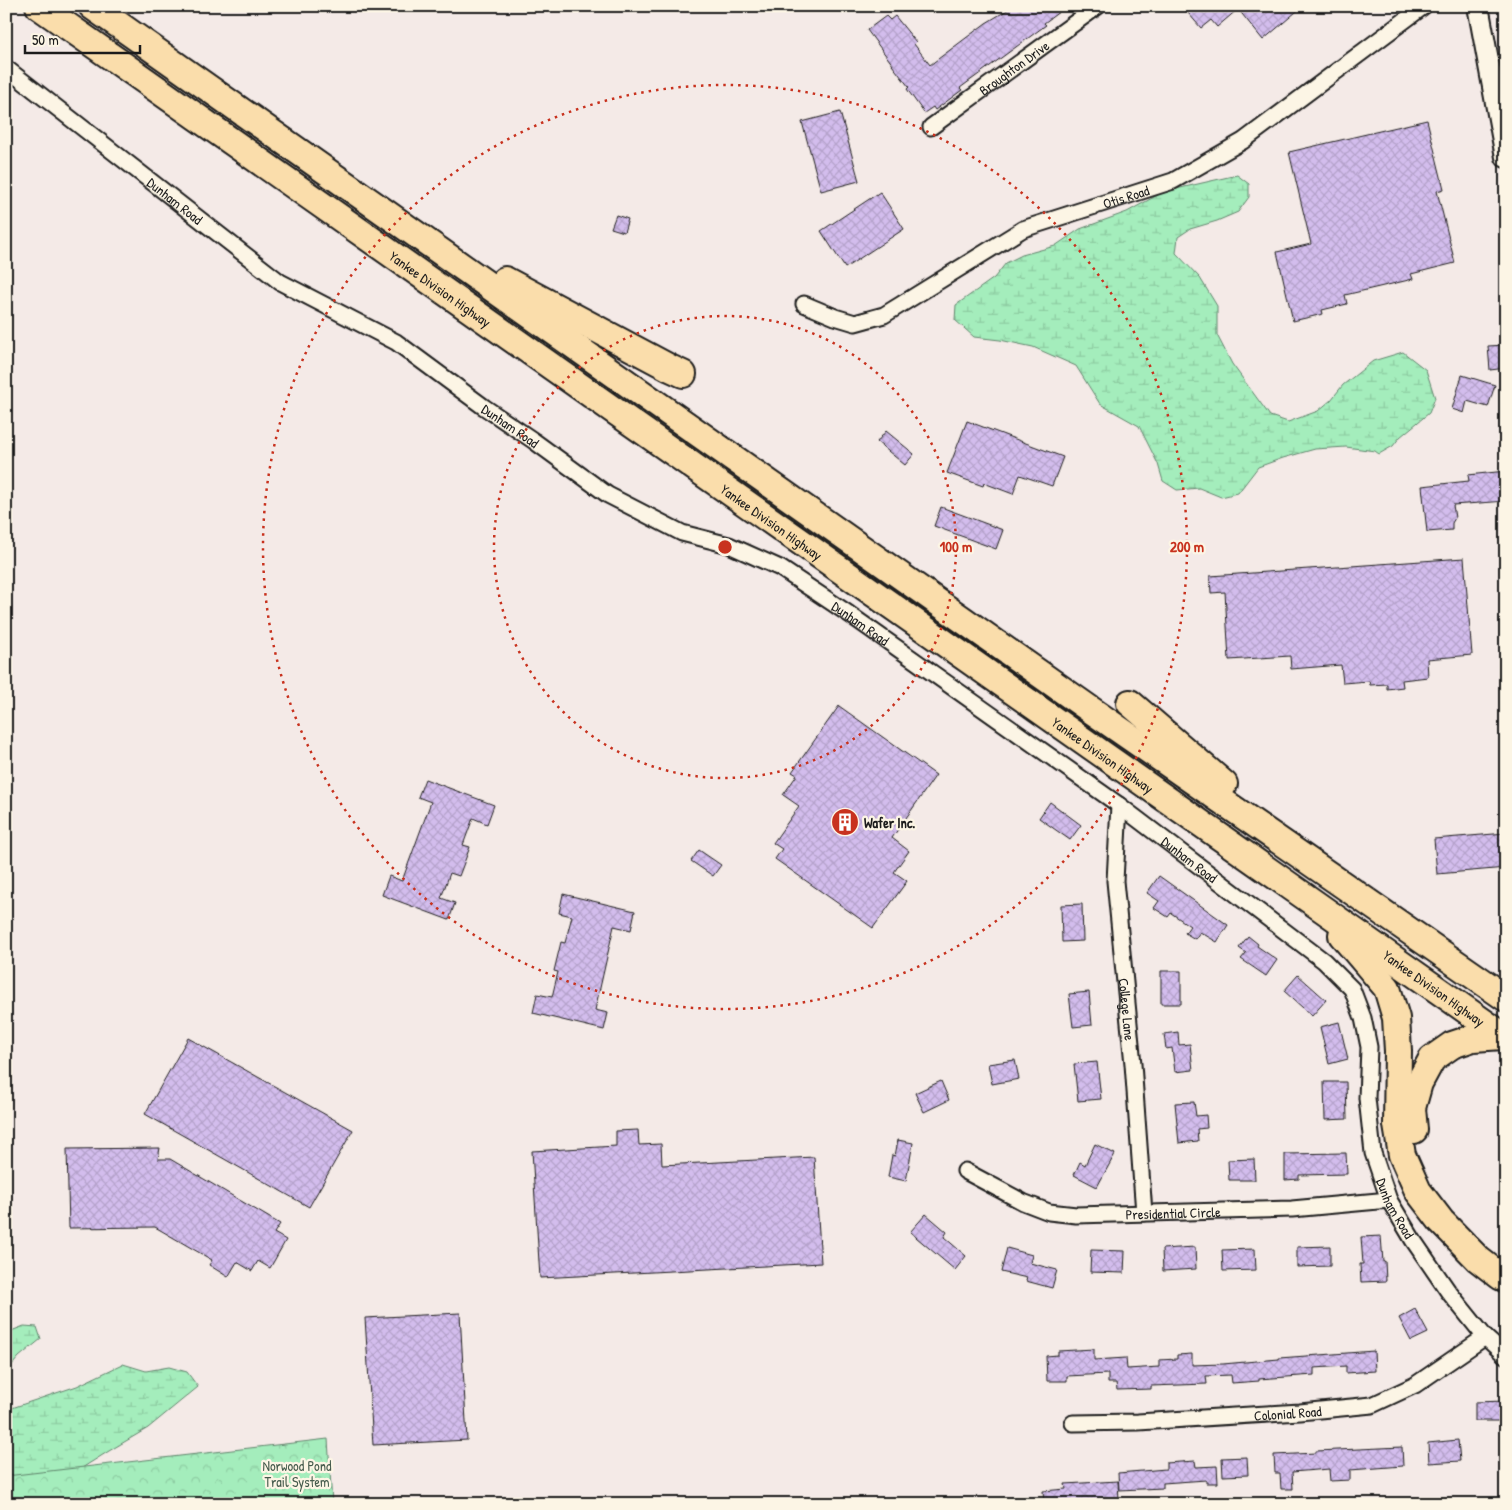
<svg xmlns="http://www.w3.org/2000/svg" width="1512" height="1510" viewBox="0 0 1512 1510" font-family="'Patrick Hand',sans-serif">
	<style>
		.wetland { fill: url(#wetland-marsh); stroke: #60846c }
		.park { fill: url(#park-crowns); stroke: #60846c }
		.building { fill: url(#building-cross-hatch); stroke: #1c1c1c }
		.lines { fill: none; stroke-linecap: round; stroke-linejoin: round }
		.minor-casing { stroke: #1c1c1c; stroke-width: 19 }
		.secondary-casing { stroke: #1c1c1c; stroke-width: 24 }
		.motorway-casing { stroke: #1c1c1c; stroke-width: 30 }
		.minor { stroke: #fcf5e5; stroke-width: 15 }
		.secondary { stroke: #fcf5e5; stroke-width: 20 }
		.motorway { stroke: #faddab; stroke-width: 26 }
		.ring { fill: none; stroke: #c8321e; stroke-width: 2.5; stroke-dasharray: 2.5 5 }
		.labels { text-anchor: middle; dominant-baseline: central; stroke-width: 4.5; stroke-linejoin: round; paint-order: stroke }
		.street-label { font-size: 14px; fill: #1c1c1c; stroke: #fcf5e5 }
		.poi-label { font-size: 14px; font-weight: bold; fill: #1c1c1c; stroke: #fcf5e5; text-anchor: start }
		.park-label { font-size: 14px; fill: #455b4c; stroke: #fcf5e5 }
		.centre { fill: #c8321e; stroke: #fcf5e5; stroke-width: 2.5 }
		.ring-label { font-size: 15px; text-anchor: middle; font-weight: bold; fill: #c8321e; stroke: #fcf5e5; stroke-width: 4.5; stroke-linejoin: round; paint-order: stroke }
	</style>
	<defs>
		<pattern id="wetland-marsh" width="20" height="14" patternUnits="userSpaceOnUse" patternTransform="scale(1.25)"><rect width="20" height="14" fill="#a4edbc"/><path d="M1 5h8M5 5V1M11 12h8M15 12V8" fill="none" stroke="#8dcba1"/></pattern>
		<pattern id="park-crowns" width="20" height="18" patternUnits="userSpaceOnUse" patternTransform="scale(1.25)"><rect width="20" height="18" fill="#a4edbc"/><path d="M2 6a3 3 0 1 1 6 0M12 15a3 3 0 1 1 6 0" fill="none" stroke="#8dcba1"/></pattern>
		<pattern id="building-cross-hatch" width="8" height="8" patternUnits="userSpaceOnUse" patternTransform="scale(1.25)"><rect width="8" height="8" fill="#d3bded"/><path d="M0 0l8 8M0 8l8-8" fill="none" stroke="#b5a2cb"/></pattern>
	</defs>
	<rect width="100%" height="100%" fill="#f4eae7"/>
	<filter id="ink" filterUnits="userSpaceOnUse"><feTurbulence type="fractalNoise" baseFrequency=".02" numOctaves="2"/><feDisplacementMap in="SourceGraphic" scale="10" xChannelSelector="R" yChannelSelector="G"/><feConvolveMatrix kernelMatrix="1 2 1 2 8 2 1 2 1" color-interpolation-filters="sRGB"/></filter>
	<g filter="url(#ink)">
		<!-- wetland -->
		<path class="wetland" d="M1237,175L1249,184V197L1238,212L1217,221L1190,229L1178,237L1176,253L1200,278L1217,306V335L1232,364L1270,416L1288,422L1318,411L1331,400L1343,385L1373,361L1403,352L1426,370L1435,398L1429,413L1400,437L1393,446L1379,454L1375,451L1346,447L1315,449L1283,458L1258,467L1238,493L1221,497L1199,488L1177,490L1163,481L1158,464L1139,426L1100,404L1076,366L1033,347L1000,340L974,337L955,320L956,305L994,278L1006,263L1022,255L1055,246L1080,229L1127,212L1163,192Z
			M24,1326L37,1327L41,1339L19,1357L6,1372V1333Z
			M123,1364L146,1371L169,1367L187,1372L198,1387L148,1428L109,1451L66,1478L6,1494V1410L77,1386Z"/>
		<!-- park -->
		<path class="park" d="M328,1439L332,1504H6V1476Z"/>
		<!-- building -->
		<path class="building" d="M1014,6H1067L1044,23L1046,25L960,88L962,90L935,110L933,107L924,113L907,89L909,87L892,65H893L867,30L886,16L890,20L895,16L916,42L914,44L930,65L986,23Z
			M1182,6H1303L1263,40L1238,9L1217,27L1211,20L1201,28Z
			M840,112L859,181L821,191L802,122Z
			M1427,120L1444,189L1437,191L1455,263L1411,274L1413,279L1345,295L1347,304L1322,310L1323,314L1293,321L1277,252L1311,244L1289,152Z
			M880,192L904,229L845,268L821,231Z
			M616,215L628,219L624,232L611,228Z
			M1506,345V368L1490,370L1488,346Z
			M1462,375L1495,385L1488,407L1467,401L1464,413L1452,409Z
			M967,421L1063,457L1052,486L1020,475L1013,494L984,483L983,486L947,473Z
			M886,431L914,454L905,465L877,442Z
			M1506,471V501L1453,505L1455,518L1452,523V530L1427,532L1422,486L1469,481L1468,475Z
			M941,507L1003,530L996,549L934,526Z
			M1464,558L1472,655L1427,659L1428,677L1402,680L1403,687L1387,689V684L1370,685L1369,681L1343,683L1341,665L1291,669L1290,656L1229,660L1225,592L1211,593L1210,576Z
			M839,706L936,775L892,838L909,851L894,872L907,881L873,928L775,859L782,849L773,843L799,806L783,795L797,775L792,772Z
			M425,779L494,805L487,824L473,818L463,845L470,847L459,876L450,873L441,898L455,903L449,920L382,895L389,876L402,881L431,802L418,797Z
			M1050,802L1081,825L1070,840L1039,818Z
			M1506,833V868L1437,874L1434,839Z
			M699,850L721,865L713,876L691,861Z
			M1159,876L1228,925L1217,942L1200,932L1195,939L1185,933L1190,926L1171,913L1168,917L1154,908L1159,901L1147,893Z
			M563,894L635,911L631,930L614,926L595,1010L608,1013L604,1030L533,1013L537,994L552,997L558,972L554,971L561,942L565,943L572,916L559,913Z
			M1082,904L1083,941L1062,942L1061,905Z
			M1248,936L1258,944L1257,946L1277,960L1266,976L1241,959L1246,953L1239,948Z
			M1161,971H1181V1004H1161Z
			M1298,975L1326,1000L1312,1016L1284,991Z
			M1089,992L1092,1025L1073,1027L1069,994Z
			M1339,1022L1348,1059L1329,1064L1320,1027Z
			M1178,1032L1179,1045L1190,1044L1193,1070L1175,1072L1172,1048L1166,1049L1164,1034Z
			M188,1038L353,1130L309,1207L145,1114Z
			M1015,1060L1019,1079L992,1084L988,1064Z
			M1097,1062L1101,1099L1078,1101L1074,1064Z
			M941,1081L949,1100L924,1112L915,1093Z
			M1324,1082H1346L1347,1119L1325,1120Z
			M1194,1102L1196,1116L1206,1115L1207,1128L1197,1129L1198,1141L1179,1143L1175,1103Z
			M638,1130L639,1145L661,1144L662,1165L814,1157L821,1263L540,1278L532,1151L616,1146V1131Z
			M898,1140L913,1143L906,1181L888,1177L892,1155L895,1156Z
			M1095,1144L1115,1154L1097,1187L1074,1175L1080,1162L1085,1165Z
			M160,1148L158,1159H170L280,1224L274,1233L286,1240L270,1268L258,1261L252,1271L237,1262L228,1277L209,1265L212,1260L155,1227L69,1228L67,1149Z
			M1346,1153L1347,1174L1299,1175V1179L1285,1180V1154Z
			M1254,1159L1255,1180H1229L1228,1160Z
			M926,1214L947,1232L944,1237L966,1256L955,1270L910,1232Z
			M1381,1236L1383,1262L1385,1261L1386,1281L1361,1282L1360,1264H1363L1361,1237Z
			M1330,1246V1266L1297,1267V1247Z
			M1195,1247L1196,1269L1163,1271L1162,1249Z
			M1007,1248L1032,1255L1030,1263L1057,1270L1052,1288L1026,1281L1027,1278L1001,1272Z
			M1255,1249L1256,1270L1223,1271L1222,1250Z
			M1091,1250L1125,1251L1124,1273L1090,1272Z
			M1415,1309L1428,1333L1411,1341L1399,1318Z
			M460,1313L467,1440L373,1445L365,1318Z
			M1094,1349V1360L1126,1358L1127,1369L1159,1367V1360L1177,1359V1355L1192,1354V1365L1223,1364L1279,1359V1358L1374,1351L1375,1371L1346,1373V1366L1314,1368V1375L1259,1379V1381L1232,1383L1231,1375L1206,1376L1207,1384L1151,1386V1389L1117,1390L1116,1383H1108V1374L1067,1376V1381H1047L1046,1356L1058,1355V1351Z
			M1506,1401V1421H1475V1402Z
			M1458,1440L1460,1461L1429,1463L1428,1443Z
			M1402,1447L1403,1466L1350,1470V1480L1330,1481L1329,1469L1292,1472L1293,1489H1281L1280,1473H1275L1274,1455L1316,1453V1451Z
			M1247,1457L1248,1475L1223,1476L1222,1458Z
			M1195,1461L1196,1467L1217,1466L1218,1483H1206V1480L1163,1483V1488L1119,1490L1118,1473L1166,1469V1463Z
			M1118,1481L1119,1501L1089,1504H1044L1043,1491L1066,1489L1065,1484Z"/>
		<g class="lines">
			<!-- minor casing -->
			<g class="minor-casing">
				<g id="minor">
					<path id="s1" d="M6,68L280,282L396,342L484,407L534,441L608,495L682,533L729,545L780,568L849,614L1119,805L1324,961L1352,989L1363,1018L1369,1047L1367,1098L1373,1153L1389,1200L1413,1240L1448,1291L1485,1337L1506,1356"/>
					<path id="s2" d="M931,127L1098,6"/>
					<path id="s3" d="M804,304L835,317L855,323L884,315L1023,229L1173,181L1243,141L1424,6"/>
					<path id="s4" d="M1119,805L1115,881L1133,1064L1144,1213"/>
					<path id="s5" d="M965,1171L1023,1202L1049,1212L1076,1215L1292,1209L1389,1200"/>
					<path id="s6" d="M1073,1423L1138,1422L1300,1412L1372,1405L1415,1385L1485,1337"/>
				</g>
			</g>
			<!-- secondary casing -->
			<g class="secondary-casing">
				<path id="secondary" d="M1478,6L1506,157"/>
			</g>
			<!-- motorway casing -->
			<g class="motorway-casing">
				<g id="motorway">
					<path id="s7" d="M39,6L1506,1038"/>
					<path d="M92,6L1091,710L1506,998"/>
					<path d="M505,280L670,368L683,374"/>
					<path d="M1130,703L1224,784"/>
					<path d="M1342,935L1387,988L1396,1018L1398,1051L1397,1125L1402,1155L1418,1191L1441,1221L1478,1259L1500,1276L1506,1279"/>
					<path d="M1414,1130L1412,1108L1419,1083L1432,1059L1452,1045L1473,1038L1503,1036"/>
				</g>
			</g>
			<!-- minor -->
			<use href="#minor" class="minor"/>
			<!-- secondary -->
			<use href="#secondary" class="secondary"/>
			<!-- motorway -->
			<use href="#motorway" class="motorway"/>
		</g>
	</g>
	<!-- distance rings -->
	<g class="ring">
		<circle cx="725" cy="547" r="231"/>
		<circle cx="725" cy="547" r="462"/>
	</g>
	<!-- icons -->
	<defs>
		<g id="building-disc" transform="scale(1.4375)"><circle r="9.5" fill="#c8321e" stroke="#fcf5e5"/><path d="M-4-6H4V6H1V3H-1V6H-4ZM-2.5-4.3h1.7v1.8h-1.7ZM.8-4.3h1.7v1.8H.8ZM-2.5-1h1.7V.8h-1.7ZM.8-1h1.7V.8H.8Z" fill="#fff"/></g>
	</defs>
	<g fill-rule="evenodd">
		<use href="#building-disc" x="845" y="822"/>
	</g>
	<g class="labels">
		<!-- street labels -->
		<g class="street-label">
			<text stroke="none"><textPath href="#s2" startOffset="102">Broughton Drive</textPath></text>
			<text stroke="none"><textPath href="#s3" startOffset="356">Otis Road</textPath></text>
			<text stroke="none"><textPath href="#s1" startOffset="215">Dunham Road</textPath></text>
			<text stroke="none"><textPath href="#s7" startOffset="491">Yankee Division Highway</textPath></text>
			<text stroke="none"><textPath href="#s1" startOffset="620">Dunham Road</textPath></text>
			<text stroke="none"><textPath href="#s7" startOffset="896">Yankee Division Highway</textPath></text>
			<text stroke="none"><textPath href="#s1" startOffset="1025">Dunham Road</textPath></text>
			<text stroke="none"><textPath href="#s7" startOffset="1301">Yankee Division Highway</textPath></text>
			<text stroke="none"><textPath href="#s1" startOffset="1430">Dunham Road</textPath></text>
			<text stroke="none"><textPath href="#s7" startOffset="1706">Yankee Division Highway</textPath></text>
			<text stroke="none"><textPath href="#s4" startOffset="205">College Lane</textPath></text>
			<text stroke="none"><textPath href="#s1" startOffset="1865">Dunham Road</textPath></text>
			<text stroke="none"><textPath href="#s5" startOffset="218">Presidential Circle</textPath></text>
			<text stroke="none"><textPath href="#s6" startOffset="215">Colonial Road</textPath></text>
		</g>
		<!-- poi labels -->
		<g class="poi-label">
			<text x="864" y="822">Wafer Inc.</text>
		</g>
		<!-- park labels -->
		<g class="park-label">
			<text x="297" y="1465">Norwood Pond<tspan x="297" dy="16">Trail System</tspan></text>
		</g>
	</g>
	<circle cx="725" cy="547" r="8" class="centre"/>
	<g class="ring-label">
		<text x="956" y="552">100 m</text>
		<text x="1187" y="552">200 m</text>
	</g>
	<!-- margin -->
	<rect width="1512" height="1510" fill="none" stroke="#fcf5e5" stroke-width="25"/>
	<rect x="12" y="12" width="1487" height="1485" fill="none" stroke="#1c1c1c" stroke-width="2" filter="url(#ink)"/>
	<!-- scale -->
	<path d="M25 45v8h115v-8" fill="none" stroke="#1c1c1c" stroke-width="2.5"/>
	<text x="32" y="45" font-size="15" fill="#1c1c1c" stroke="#fcf5e5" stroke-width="4" paint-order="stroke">50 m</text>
</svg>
